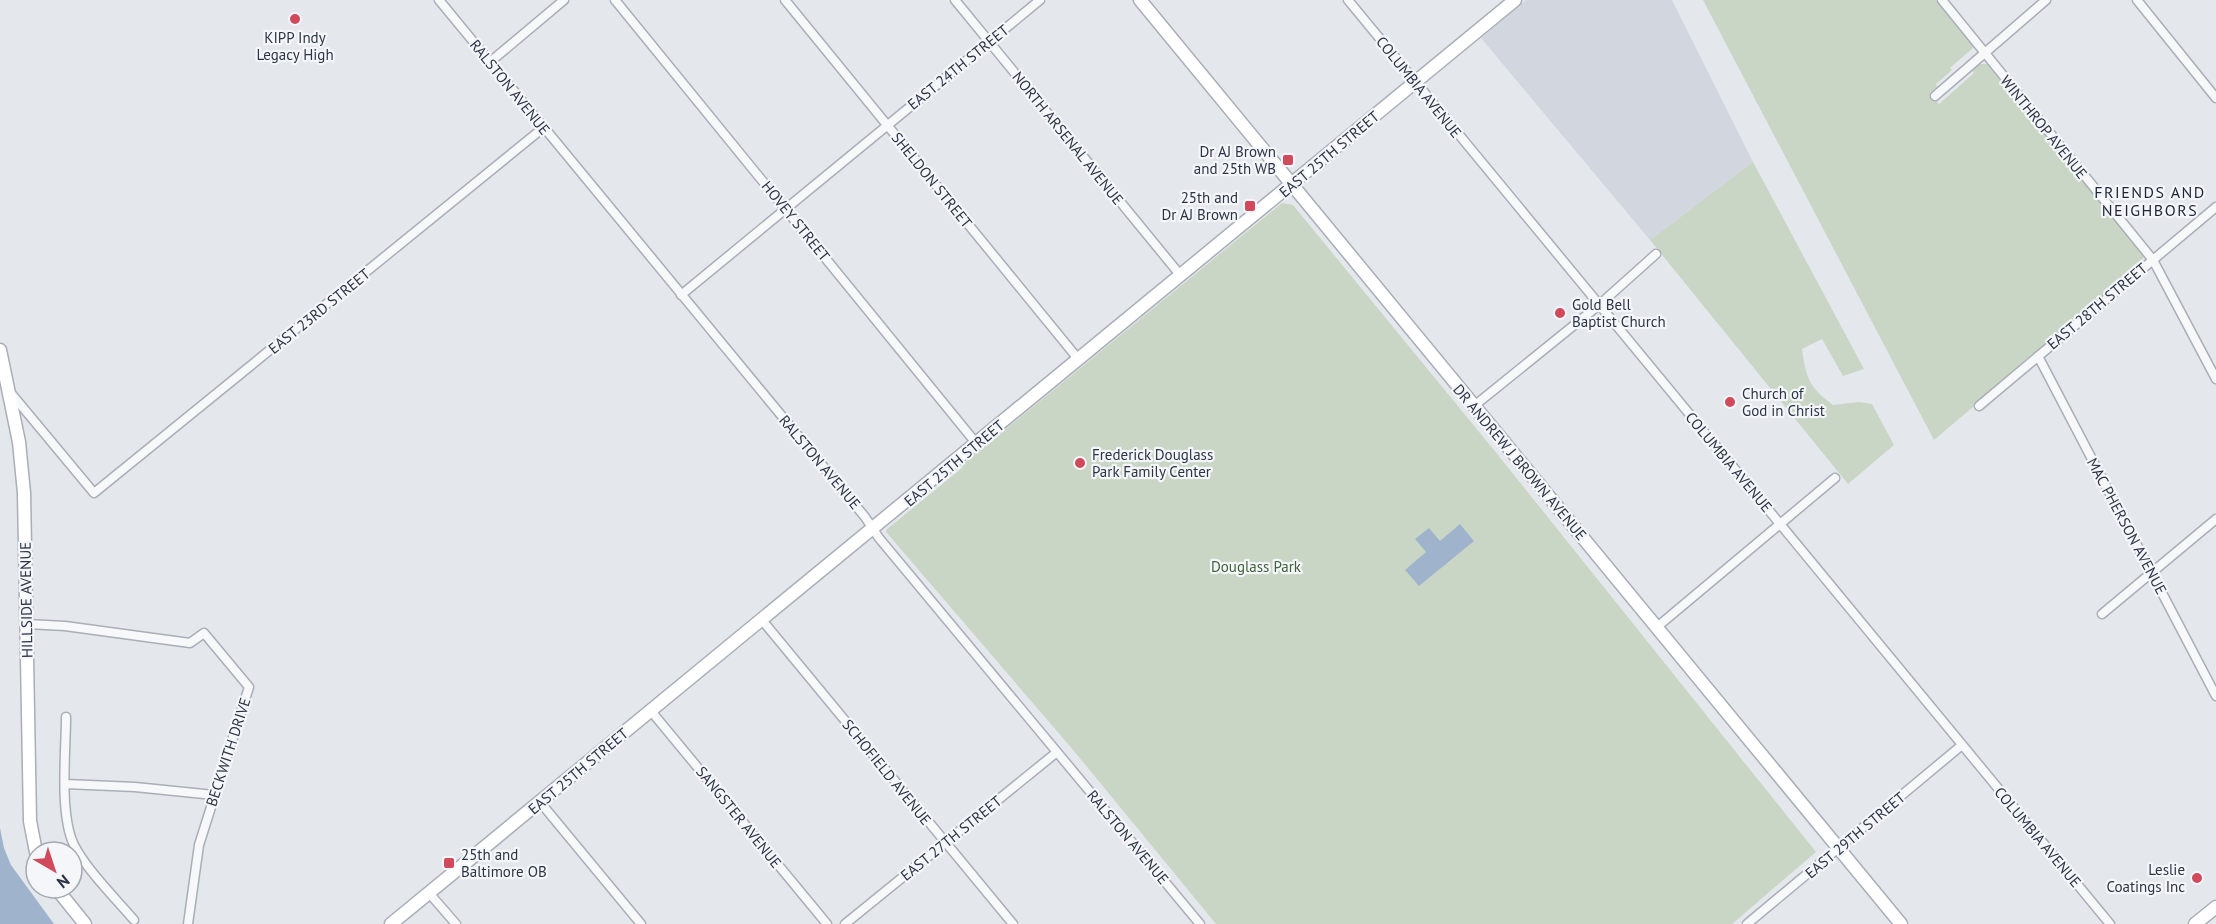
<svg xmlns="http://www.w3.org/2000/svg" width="2216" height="924" viewBox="0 0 2216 924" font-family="'PT Sans',sans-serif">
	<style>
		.built { fill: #d2d6de }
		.green { fill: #c9d6c5 }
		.water { fill: #9fb4cc }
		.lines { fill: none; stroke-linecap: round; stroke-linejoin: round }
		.street-casing { stroke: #a9aeb7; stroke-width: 11 }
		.secondary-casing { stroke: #a9aeb7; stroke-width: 15 }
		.street { stroke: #f7f8fa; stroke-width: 8 }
		.secondary { stroke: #fff; stroke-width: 12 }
		.poi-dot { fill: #d1495b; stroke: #f4f6f9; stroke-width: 2 }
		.labels { text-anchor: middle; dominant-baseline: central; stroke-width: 4.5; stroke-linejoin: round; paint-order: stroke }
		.poi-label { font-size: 15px; fill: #2b3445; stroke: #f4f6f9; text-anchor: start }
		.street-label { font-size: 15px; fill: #2b3445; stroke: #f4f6f9 }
		.park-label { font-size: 15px; fill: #3f6138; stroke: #f4f6f9 }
		.neighbourhood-label { font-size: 16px; letter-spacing: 1.5px; fill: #1d2536; stroke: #f4f6f9 }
	</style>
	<rect width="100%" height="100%" fill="#e4e7ec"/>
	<!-- built -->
	<path class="built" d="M1526,0H1672L1753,162L1650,240L1481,38Z"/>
	<!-- green -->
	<path class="green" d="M1703,0H1936L1974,47L1950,68L1952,70L1936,84L1937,86L1930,93L1939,104L1974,73L1972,70L1980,64H1987L2139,249L2144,257L2141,260L2143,263L1934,440Z
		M1753,162L1864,369L1843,376L1822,339L1802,349C1806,378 1809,387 1833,405L1859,402L1872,404L1894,445L1848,484L1650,240Z
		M1282,203L1293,205L1498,455L1816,852L1732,924H1216L1074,751L887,533L886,530L962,468L963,464Z"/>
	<!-- water -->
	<path class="water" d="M1460,524L1474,541L1419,586L1405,570L1426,552L1415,539L1429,528L1440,541Z
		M0,828L4,848L11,865L54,924H0Z"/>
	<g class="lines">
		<!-- street casing -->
		<g class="street-casing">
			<path id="street" d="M439,0L865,517L879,538L1200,924
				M615,0L976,443
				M785,0L1079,360
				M955,0L1181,276
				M1348,0L2110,924
				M1942,0L2153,260L2216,379
				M2137,0L2216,98
				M490,62L564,0
				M1935,96L2046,0
				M681,295L1040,0
				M2038,356L2216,696
				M10,392L94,493L543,128
				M1474,406L1599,305L1656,254
				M1979,406L2216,207
				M2102,614L2216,519
				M762,620L1013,924
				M27,624L65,626L190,643L204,633L249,687L199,845L188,924
				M1657,627L1835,478
				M651,711L827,924
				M66,717C66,752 59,814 74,845C86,869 116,899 134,920
				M66,784L135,787L214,795
				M540,802L641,924
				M429,893L456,924
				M845,924L1057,752
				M1747,924L1962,745"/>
		</g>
		<!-- secondary casing -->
		<g class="secondary-casing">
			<path id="secondary" d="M1140,0L1901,924
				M0,350L19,442L24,493L30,821L36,852
				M56,888L85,924
				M391,924L1515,0
				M2195,924L2216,907"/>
		</g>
		<!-- street -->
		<use href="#street" class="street"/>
		<!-- secondary -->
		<use href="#secondary" class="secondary"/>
	</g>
	<!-- markers -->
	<g class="poi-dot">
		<circle cx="295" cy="19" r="6"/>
		<rect x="1282" y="154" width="12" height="12" rx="3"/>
		<rect x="1244" y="200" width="12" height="12" rx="3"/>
		<circle cx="1560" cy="313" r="6"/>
		<circle cx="1730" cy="402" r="6"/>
		<circle cx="1080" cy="463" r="6"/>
		<rect x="443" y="857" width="12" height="12" rx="3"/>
		<circle cx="2197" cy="878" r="6"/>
	</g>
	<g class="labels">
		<!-- poi labels -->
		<g class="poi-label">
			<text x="295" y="37" text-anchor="middle">KIPP Indy<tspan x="295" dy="17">Legacy High</tspan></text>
			<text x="1276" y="151" text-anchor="end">Dr AJ Brown<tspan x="1276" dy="17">and 25th WB</tspan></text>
			<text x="1238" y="197" text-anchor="end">25th and<tspan x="1238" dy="17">Dr AJ Brown</tspan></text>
			<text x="1572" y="304">Gold Bell<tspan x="1572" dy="17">Baptist Church</tspan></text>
			<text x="1742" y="393">Church of<tspan x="1742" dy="17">God in Christ</tspan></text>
			<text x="1092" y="454">Frederick Douglass<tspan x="1092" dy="17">Park Family Center</tspan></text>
			<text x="461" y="854">25th and<tspan x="461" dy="17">Baltimore OB</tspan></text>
			<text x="2185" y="869" text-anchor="end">Leslie<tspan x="2185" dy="17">Coatings Inc</tspan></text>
		</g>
		<!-- street labels -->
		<g class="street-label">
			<text transform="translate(958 67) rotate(-39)">EAST 24TH STREET</text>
			<text transform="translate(510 87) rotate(51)">RALSTON AVENUE</text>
			<text transform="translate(1419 87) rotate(51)">COLUMBIA AVENUE</text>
			<text transform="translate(2044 127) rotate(51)">WINTHROP AVENUE</text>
			<text transform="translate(1068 138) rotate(51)">NORTH ARSENAL AVENUE</text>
			<text transform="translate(1329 154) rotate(-40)">EAST 25TH STREET</text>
			<text transform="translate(932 180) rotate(51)">SHELDON STREET</text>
			<text transform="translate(796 221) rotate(51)">HOVEY STREET</text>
			<text transform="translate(2097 306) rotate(-40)">EAST 28TH STREET</text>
			<text transform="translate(319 311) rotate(-39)">EAST 23RD STREET</text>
			<text transform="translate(820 462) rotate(50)">RALSTON AVENUE</text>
			<text transform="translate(1520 462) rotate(50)">DR ANDREW J BROWN AVENUE</text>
			<text transform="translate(1729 462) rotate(50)">COLUMBIA AVENUE</text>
			<text transform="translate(954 463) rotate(-40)">EAST 25TH STREET</text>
			<text transform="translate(2127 526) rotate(62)">MAC PHERSON AVENUE</text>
			<text transform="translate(26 600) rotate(-91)">HILLSIDE AVENUE</text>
			<text transform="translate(228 752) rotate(-72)">BECKWITH DRIVE</text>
			<text transform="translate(578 771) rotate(-40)">EAST 25TH STREET</text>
			<text transform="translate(887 772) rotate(51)">SCHOFIELD AVENUE</text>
			<text transform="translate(739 817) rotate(51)">SANGSTER AVENUE</text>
			<text transform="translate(1855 835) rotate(-40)">EAST 29TH STREET</text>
			<text transform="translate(1128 837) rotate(50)">RALSTON AVENUE</text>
			<text transform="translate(2038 837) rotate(50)">COLUMBIA AVENUE</text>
			<text transform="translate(951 838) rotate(-39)">EAST 27TH STREET</text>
		</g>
		<!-- park labels -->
		<g class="park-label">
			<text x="1256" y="566">Douglass Park</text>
		</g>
		<!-- neighbourhood labels -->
		<g class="neighbourhood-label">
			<text x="2150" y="192">FRIENDS AND<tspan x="2150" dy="18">NEIGHBORS</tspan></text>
		</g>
	</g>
	<!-- north arrow -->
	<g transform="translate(54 870) rotate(141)"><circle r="28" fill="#f4f6f9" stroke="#a4a8b1" stroke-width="1.5"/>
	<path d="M0-4.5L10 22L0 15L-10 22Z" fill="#d1495b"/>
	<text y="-9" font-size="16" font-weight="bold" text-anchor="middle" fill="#2b3445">N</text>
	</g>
</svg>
